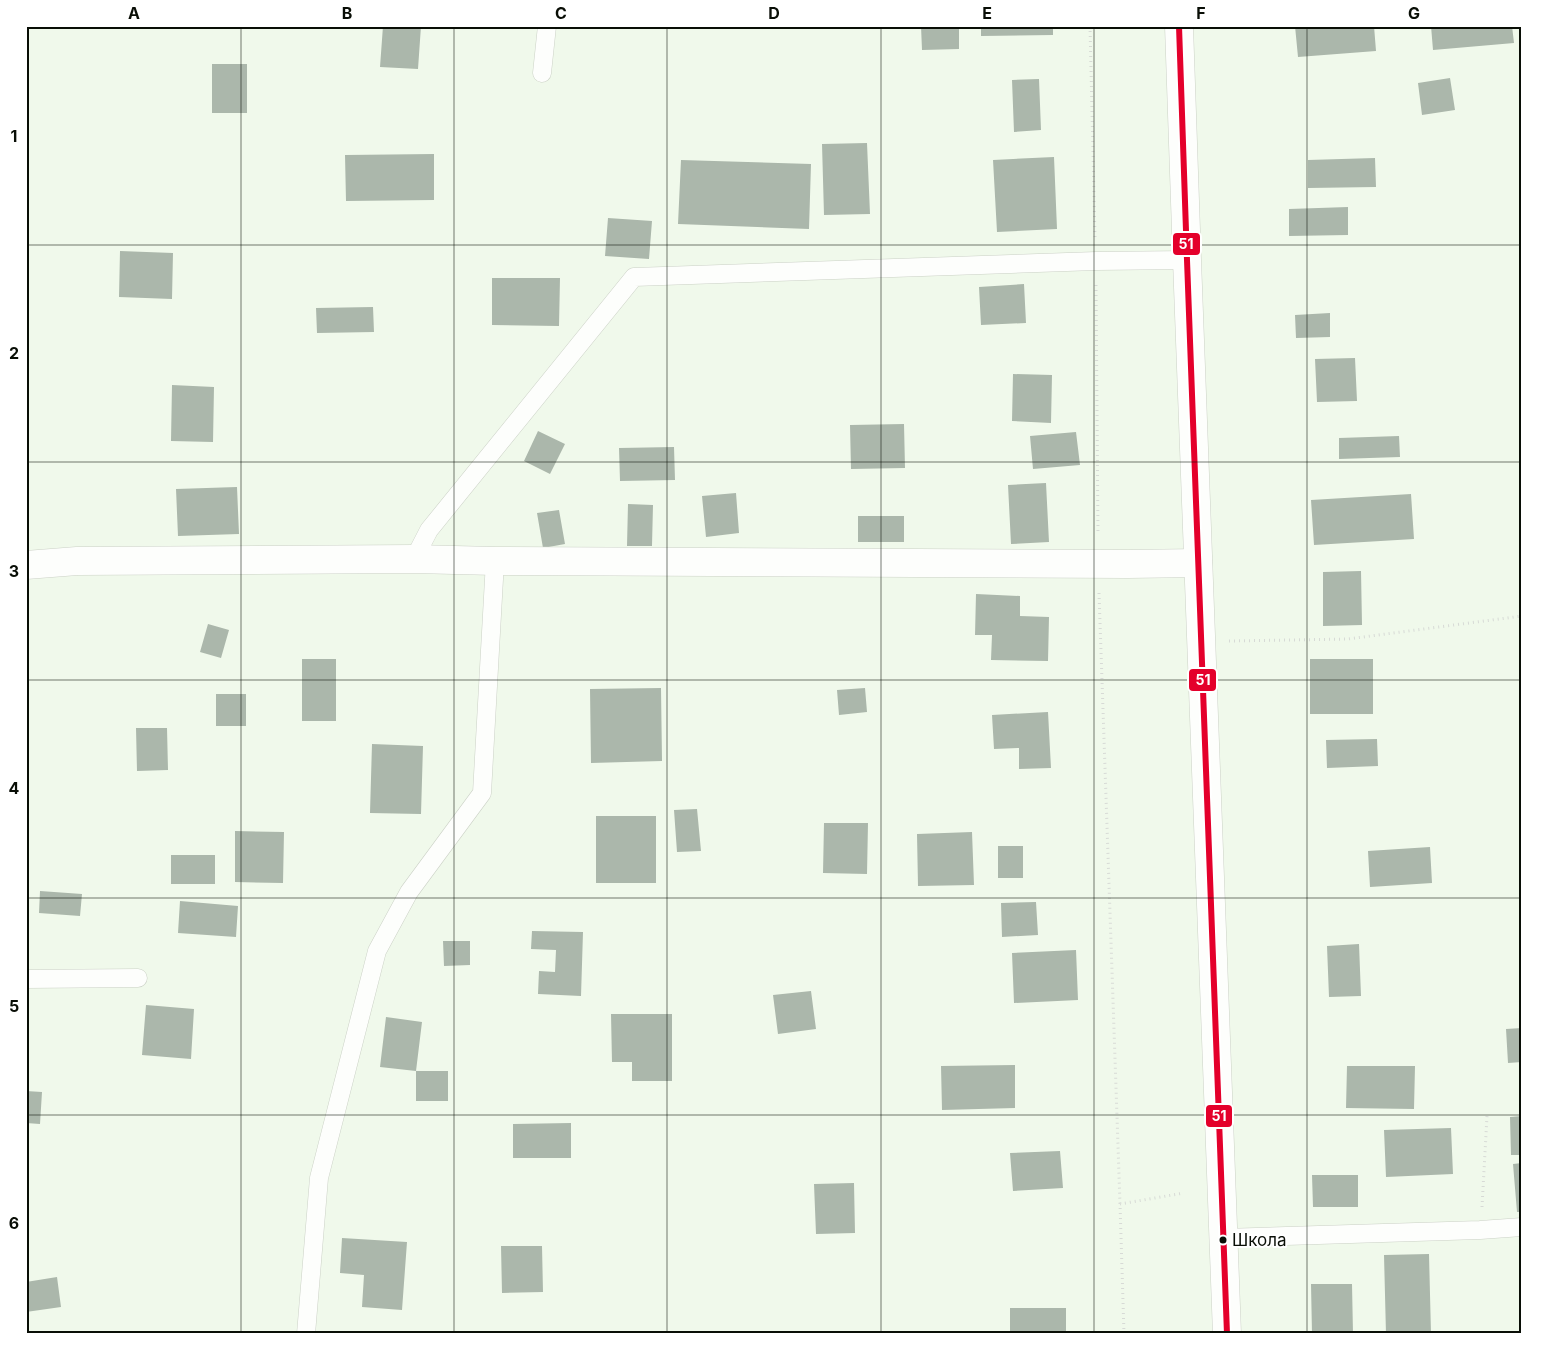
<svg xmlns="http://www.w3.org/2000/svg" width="1548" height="1360" viewBox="0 0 1548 1360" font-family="Inter,sans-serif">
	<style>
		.building { fill: #abb7ab }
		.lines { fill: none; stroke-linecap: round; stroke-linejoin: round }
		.lane-casing { stroke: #cbd1c6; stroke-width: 19 }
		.street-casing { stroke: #cbd1c6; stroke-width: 29 }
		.secondary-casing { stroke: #cbd1c6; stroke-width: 29 }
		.path { stroke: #d7dad6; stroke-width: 3; stroke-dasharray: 1 4; stroke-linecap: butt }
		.lane { stroke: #fdfefc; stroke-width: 18 }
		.street { stroke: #fdfefc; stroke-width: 28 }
		.secondary { stroke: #fdfefc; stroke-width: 28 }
		.bus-1-casing { stroke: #fff; stroke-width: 10 }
		.bus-1 { stroke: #e4002b; stroke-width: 6 }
		.grid { fill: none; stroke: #090e06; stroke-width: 1; stroke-opacity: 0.55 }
		.bus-dot { fill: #090e06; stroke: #fff; stroke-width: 2 }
		.labels { text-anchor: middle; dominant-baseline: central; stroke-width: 4; stroke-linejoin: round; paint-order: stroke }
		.bus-label { font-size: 17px; fill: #090e06; stroke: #fff; text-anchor: start }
		.line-badge { stroke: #fff; stroke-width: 2 }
		.badge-label { font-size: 14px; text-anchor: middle; font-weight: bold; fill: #fff }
		.neatline { fill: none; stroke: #090e06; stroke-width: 2 }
		.grid-label { font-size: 16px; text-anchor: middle; font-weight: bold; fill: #090e06 }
	</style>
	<rect width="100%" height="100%" fill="#f0f9eb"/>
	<!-- building -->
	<path class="building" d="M383,26H421L418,69L380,67Z
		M921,26H959V49L922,50Z
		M981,26H1053V35L981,36Z
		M1295,26H1374L1376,51L1298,57Z
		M1431,26H1512L1514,43L1433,50Z
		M212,64H247V113H212Z
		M1450,78L1455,110L1422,115L1418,83Z
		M1039,79L1041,130L1014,132L1012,80Z
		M867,143L870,214L824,215L822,144Z
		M434,154V200L346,201L345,155Z
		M1054,157L1057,229L997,232L993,160Z
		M1375,158L1376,187L1308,188V160Z
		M681,160L811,164L809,229L678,224Z
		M1348,207V235L1289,236V209Z
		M608,218L652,221L649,259L605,256Z
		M120,251L173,253L172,299L119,297Z
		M492,278H560L559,326L492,325Z
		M1024,284L1026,323L981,325L979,287Z
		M373,307L374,332L317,333L316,308Z
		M1330,313V337L1296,338L1295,315Z
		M1355,358L1357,401L1317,402L1315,359Z
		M1013,374L1052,375L1051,423L1012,421Z
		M172,385L214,387L213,442L171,441Z
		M904,424L905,468L851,469L850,425Z
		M538,431L565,444L550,474L524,461Z
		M1076,432L1080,465L1033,469L1030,436Z
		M1399,436L1400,457L1339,459V438Z
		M674,447L675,480L620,481L619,448Z
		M1046,483L1049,542L1011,544L1008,485Z
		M237,487L239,534L178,536L176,489Z
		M736,493L739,533L706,537L702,496Z
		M1411,494L1414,539L1314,545L1311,500Z
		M628,504L653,505L652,546H627Z
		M559,510L565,544L543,548L537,513Z
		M858,516H904V542H858Z
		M1361,571L1362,625L1323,626V572Z
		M976,594L1020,596V616L1049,617L1048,661L991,660L992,635H975Z
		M208,624L229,630L221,658L200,652Z
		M302,659H336V721H302Z
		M1310,659H1373V714H1310Z
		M661,688L662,761L591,763L590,689Z
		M865,688L867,712L839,715L837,690Z
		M216,694H246V726H216Z
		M1048,712L1051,768L1019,769V748L994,749L992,715Z
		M136,728H167L168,770L137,771Z
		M1377,739L1378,766L1327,768L1326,740Z
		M372,744L423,746L421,814L370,813Z
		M697,809L701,851L677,852L674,810Z
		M596,816H656V883H596Z
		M824,823H868L867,874L823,873Z
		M235,831L284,832L283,883L235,882Z
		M972,832L974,885L918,886L917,834Z
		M998,846H1023V878H998Z
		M1430,847L1432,883L1370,887L1368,851Z
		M171,855H215V884H171Z
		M40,891L82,894L80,916L39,913Z
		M180,901L238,906L236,937L178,933Z
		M1036,902L1038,935L1002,937L1001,903Z
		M532,931L583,932L581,996L538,994L539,971L555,972L556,950L531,949Z
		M443,941H470V965L444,966Z
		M1359,944L1361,996L1329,997L1327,946Z
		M1076,950L1078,1000L1014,1003L1012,953Z
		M811,991L816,1029L778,1034L773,995Z
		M146,1005L194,1009L191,1059L142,1055Z
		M611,1014H672V1081H632V1062H612Z
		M386,1017L422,1022L416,1071L380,1067Z
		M1522,1028V1062L1508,1063L1506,1029Z
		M1015,1065V1108L942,1110L941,1066Z
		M1347,1066H1415L1414,1109L1346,1108Z
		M416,1071H448V1101H416Z
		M26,1091L42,1092L40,1124L26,1123Z
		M1522,1116V1155H1511L1510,1117Z
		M571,1123V1158H513V1124Z
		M1451,1128L1453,1174L1386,1177L1384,1130Z
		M1060,1151L1063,1188L1013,1191L1010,1153Z
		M1522,1163V1212H1517L1513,1164Z
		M1312,1175H1358V1207H1313Z
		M854,1183L855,1233L816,1234L814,1184Z
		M342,1238L407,1242L402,1310L362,1307L364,1275L340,1273Z
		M501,1246H542L543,1292L502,1293Z
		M1429,1254L1431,1334H1386L1384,1255Z
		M57,1277L61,1307L26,1312V1282Z
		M1311,1284H1352L1353,1334H1312Z
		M1010,1308H1066V1334H1010Z"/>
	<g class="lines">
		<!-- lane casing -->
		<g class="lane-casing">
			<path id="lane" d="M542,73L547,26
				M414,559L429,530L634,277L1096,261L1187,260
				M26,979L138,978
				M1223,1238L1480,1230L1522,1227
				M306,1334L319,1178L377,951L409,892L482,793L495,561"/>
		</g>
		<!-- street casing -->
		<g class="street-casing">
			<path id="street" d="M26,565L77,561L414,559L495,561L1128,564L1198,563"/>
		</g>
		<!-- secondary casing -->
		<g class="secondary-casing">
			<path id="secondary" d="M1179,26L1187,260L1227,1334"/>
		</g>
		<!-- path -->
		<path class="path" d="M1090,26L1095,237
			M1096,285L1098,534
			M1099,593L1120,1204
			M1229,641L1348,639L1522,616
			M1482,1207L1487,1116
			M1124,1334L1120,1204L1184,1193"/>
		<!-- lane -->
		<use href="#lane" class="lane"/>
		<!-- street -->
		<use href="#street" class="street"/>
		<!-- secondary -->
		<use href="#secondary" class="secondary"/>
		<!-- bus-1 casing -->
		<g class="bus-1-casing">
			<path id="bus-1" d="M1179,26L1187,260L1227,1334"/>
		</g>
		<!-- bus-1 -->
		<use href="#bus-1" class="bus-1"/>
	</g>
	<!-- grid -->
	<path class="grid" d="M241,26V1334M454,26V1334M667,26V1334M881,26V1334M1094,26V1334M1307,26V1334M26,245H1522M26,462H1522M26,680H1522M26,898H1522M26,1115H1522"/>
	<!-- markers -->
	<circle class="bus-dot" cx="1223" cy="1240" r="4.5"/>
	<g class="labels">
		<!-- bus labels -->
		<g class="bus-label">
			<text x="1232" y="1240">Школа</text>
		</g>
	</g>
	<g class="line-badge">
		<rect x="1172" y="232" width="29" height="24" rx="5" fill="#e4002b"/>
		<rect x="1188" y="668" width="29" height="24" rx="5" fill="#e4002b"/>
		<rect x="1205" y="1104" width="28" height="24" rx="5" fill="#e4002b"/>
	</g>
	<g class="badge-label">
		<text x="1186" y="249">51</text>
		<text x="1203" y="685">51</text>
		<text x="1219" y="1121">51</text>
	</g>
	<!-- border -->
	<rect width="1548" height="1360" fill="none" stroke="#ffffff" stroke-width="55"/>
	<rect x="28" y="28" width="1492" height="1304" class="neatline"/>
	<g class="grid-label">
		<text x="134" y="19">A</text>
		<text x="347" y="19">B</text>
		<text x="561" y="19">C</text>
		<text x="774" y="19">D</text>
		<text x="987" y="19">E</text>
		<text x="1201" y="19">F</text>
		<text x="1414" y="19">G</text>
		<text x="14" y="142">1</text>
		<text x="14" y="359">2</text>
		<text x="14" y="577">3</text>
		<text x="14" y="794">4</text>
		<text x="14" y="1012">5</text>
		<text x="14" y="1229">6</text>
	</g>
</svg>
